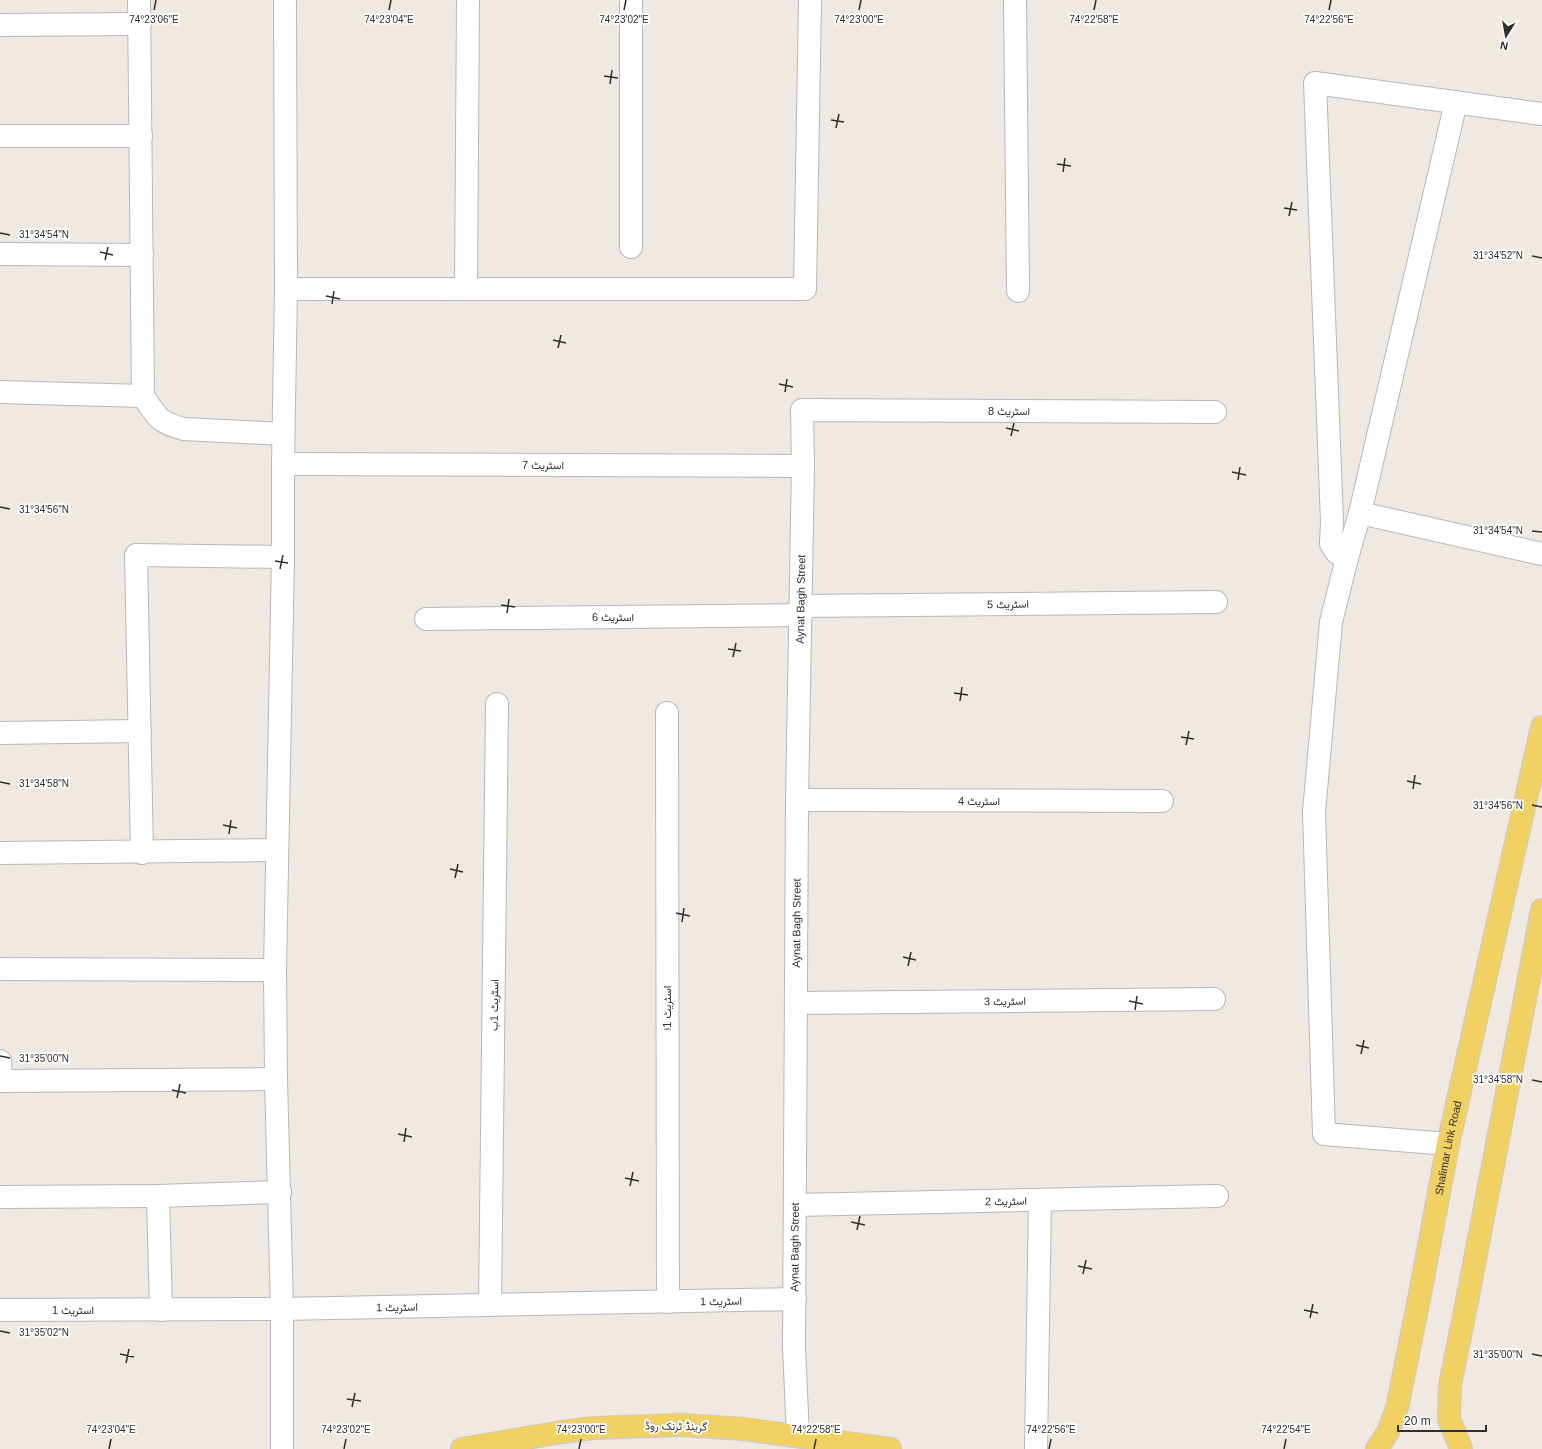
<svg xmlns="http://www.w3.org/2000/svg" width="1542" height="1449" viewBox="0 0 1542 1449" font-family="Helvetica,Vazirmatn,sans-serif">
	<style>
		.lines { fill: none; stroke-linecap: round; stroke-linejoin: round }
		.minor-casing { stroke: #b4b7c1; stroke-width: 24 }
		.major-casing { stroke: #c9c9c9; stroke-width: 24 }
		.minor { stroke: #fff; stroke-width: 22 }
		.major { stroke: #f2d163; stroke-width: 22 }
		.ticks { fill: none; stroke: #2e2e2e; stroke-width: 1.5 }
		.labels { text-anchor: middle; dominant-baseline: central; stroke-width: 3.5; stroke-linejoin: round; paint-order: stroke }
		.street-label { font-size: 11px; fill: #2e2e2e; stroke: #fff }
		.ticks-label { font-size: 10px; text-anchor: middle; fill: #2e2e2e; stroke: #fff; stroke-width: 3.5; stroke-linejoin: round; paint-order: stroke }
	</style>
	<rect width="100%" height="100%" fill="#efe9e1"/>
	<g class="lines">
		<!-- minor casing -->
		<g class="minor-casing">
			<g id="minor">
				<path d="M139,0L143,396C157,417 159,423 184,429L283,434"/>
				<path d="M631,0V247"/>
				<path d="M1015,0L1018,291"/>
				<path d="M0,25L140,24"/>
				<path d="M0,136H141"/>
				<path d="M0,254L142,255"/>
				<path d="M286,289H805L810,0"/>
				<path d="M466,289L468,0"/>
				<path d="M0,392L143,396"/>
				<path d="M283,464L803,466"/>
				<path d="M1360,513L1542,554"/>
				<path d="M1347,558L1360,513L1456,102"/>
				<path d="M801,606L1216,602"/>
				<path d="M426,619L801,615"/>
				<path d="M667,713L668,1302"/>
				<path d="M0,733L140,731"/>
				<path d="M797,800L1162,801"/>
				<path d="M0,853L277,850"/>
				<path d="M142,853L136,555L283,557"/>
				<path d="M0,969L275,970"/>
				<path d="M796,1003L1214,999"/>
				<path d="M0,1061L1,1081"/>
				<path d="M0,1081L276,1079"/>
				<path d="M1448,1144L1324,1134L1314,812L1331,622L1347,558L1337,553L1331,544L1332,522L1315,83L1542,114"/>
				<path d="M158,1196L161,1310"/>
				<path d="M0,1197L158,1196L280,1192"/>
				<path d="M795,1205L1217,1196"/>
				<path d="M490,1305L497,704"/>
				<path d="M0,1310L282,1309L795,1299"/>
				<path id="s1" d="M798,1436L794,1347L797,800L803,466L802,410L1215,412"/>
				<path d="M282,1449V1309L276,1079L275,970L283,557V464L286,289L285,0"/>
				<path d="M1036,1449L1040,1200"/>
			</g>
		</g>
		<!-- major casing -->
		<g class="major-casing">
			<g id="major">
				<path d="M462,1449L556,1433L594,1428L683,1425L743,1429L890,1449"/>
				<path id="s2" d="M1377,1449L1388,1432L1397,1408L1419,1299L1448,1144L1542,727"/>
				<path d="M1461,1449L1449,1419L1450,1385L1466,1306L1542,910"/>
			</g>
		</g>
		<!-- minor -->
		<use href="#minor" class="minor"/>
		<!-- major -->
		<use href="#major" class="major"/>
	</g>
	<!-- ticks -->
	<path class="ticks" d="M154,10L156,0M389,10L391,0M624,10L626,0M859,10L861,0M1094,10L1096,0M1329,10L1331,0M604,76L618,78M610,84L612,70M831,120L844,122M836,128L839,114M1057,164L1071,166M1063,172L1065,158M1284,208L1297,210M1289,216L1292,202M0,233L10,235M100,252L113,255M1532,256L1542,258M105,260L108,247M326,296L340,299M332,304L334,291M553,340L566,343M558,348L561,335M779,384L793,387M785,392L787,379M1006,428L1019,431M1011,436L1014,423M1232,472L1246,475M1238,480L1240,467M0,507L10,509M1532,531L1542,532M275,561L288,563M280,569L283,555M501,605L515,607M507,613L509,599M728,649L741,651M733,657L736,643M954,693L968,695M960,701L962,687M1181,737L1194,739M1186,745L1189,731M1407,781L1421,784M0,782L10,784M1413,789L1415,775M1532,805L1542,807M223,825L237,828M229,834L231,820M450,869L463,872M455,878L458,864M676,913L690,916M682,922L684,908M903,957L916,960M908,966L911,952M1129,1001L1143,1004M1135,1010L1137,996M1356,1045L1369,1048M1361,1054L1364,1040M0,1056L10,1058M1532,1080L1542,1082M172,1090L186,1093M177,1098L180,1084M398,1134L412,1137M404,1142L406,1128M625,1178L639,1181M630,1186L633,1172M851,1222L865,1225M857,1230L860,1216M1078,1266L1092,1269M1083,1274L1086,1260M1304,1310L1318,1313M1310,1318L1313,1304M0,1331L10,1333M120,1354L134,1357M1532,1354L1542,1356M126,1363L129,1349M347,1399L361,1401M352,1407L355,1393M109,1449L111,1439M344,1449L346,1439M579,1449L581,1439M814,1449L816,1439M1049,1449L1051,1439M1284,1449L1286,1439"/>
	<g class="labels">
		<!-- street labels -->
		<g class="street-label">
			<text x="1009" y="411">اسٹریٹ 8</text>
			<text x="543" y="465">اسٹریٹ 7</text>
			<text stroke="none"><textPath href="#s1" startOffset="837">Aynat Bagh Street</textPath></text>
			<text transform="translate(1008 604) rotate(-1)">اسٹریٹ 5</text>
			<text x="613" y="617">اسٹریٹ 6</text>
			<text x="979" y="801">اسٹریٹ 4</text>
			<text stroke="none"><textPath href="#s1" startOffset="513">Aynat Bagh Street</textPath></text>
			<text transform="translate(1005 1001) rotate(-1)">اسٹریٹ 3</text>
			<text transform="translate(494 1005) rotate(-89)">اسٹریٹ 1ب</text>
			<text transform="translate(667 1008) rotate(-90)">اسٹریٹ 1ا</text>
			<text stroke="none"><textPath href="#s2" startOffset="311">Shalimar Link Road</textPath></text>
			<text transform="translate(1006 1201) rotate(-1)">اسٹریٹ 2</text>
			<text stroke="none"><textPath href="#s1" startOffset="189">Aynat Bagh Street</textPath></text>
			<text transform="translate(721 1301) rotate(-1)">اسٹریٹ 1</text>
			<text transform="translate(397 1307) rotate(-1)">اسٹریٹ 1</text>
			<text x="73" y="1310">اسٹریٹ 1</text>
			<text transform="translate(676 1426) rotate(1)">گرینڈ ٹرنک روڈ</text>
		</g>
	</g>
	<g class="ticks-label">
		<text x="154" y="23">74°23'06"E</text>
		<text x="1329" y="23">74°22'56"E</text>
		<text x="389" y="23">74°23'04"E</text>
		<text x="624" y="23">74°23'02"E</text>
		<text x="859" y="23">74°23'00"E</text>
		<text x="1094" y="23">74°22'58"E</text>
		<text x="44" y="238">31°34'54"N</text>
		<text x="1498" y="259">31°34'52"N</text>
		<text x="44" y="513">31°34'56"N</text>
		<text x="1498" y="534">31°34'54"N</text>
		<text x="44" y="787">31°34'58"N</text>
		<text x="1498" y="809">31°34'56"N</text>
		<text x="44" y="1062">31°35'00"N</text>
		<text x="1498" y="1083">31°34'58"N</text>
		<text x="44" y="1336">31°35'02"N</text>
		<text x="1498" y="1358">31°35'00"N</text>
		<text x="111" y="1433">74°23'04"E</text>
		<text x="346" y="1433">74°23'02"E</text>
		<text x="581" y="1433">74°23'00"E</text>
		<text x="816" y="1433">74°22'58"E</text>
		<text x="1051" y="1433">74°22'56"E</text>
		<text x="1286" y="1433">74°22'54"E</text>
	</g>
	<!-- north arrow -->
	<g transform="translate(1506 36) rotate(191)" stroke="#ffffff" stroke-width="3" paint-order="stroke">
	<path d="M0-3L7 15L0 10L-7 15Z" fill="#2e2e2e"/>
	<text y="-6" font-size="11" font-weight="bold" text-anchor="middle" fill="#2e2e2e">N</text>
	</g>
	<!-- scale -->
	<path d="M1398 1425v6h88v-6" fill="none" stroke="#2e2e2e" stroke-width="2"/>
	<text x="1404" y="1425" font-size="12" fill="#2e2e2e" stroke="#ffffff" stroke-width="3" paint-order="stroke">20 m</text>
</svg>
